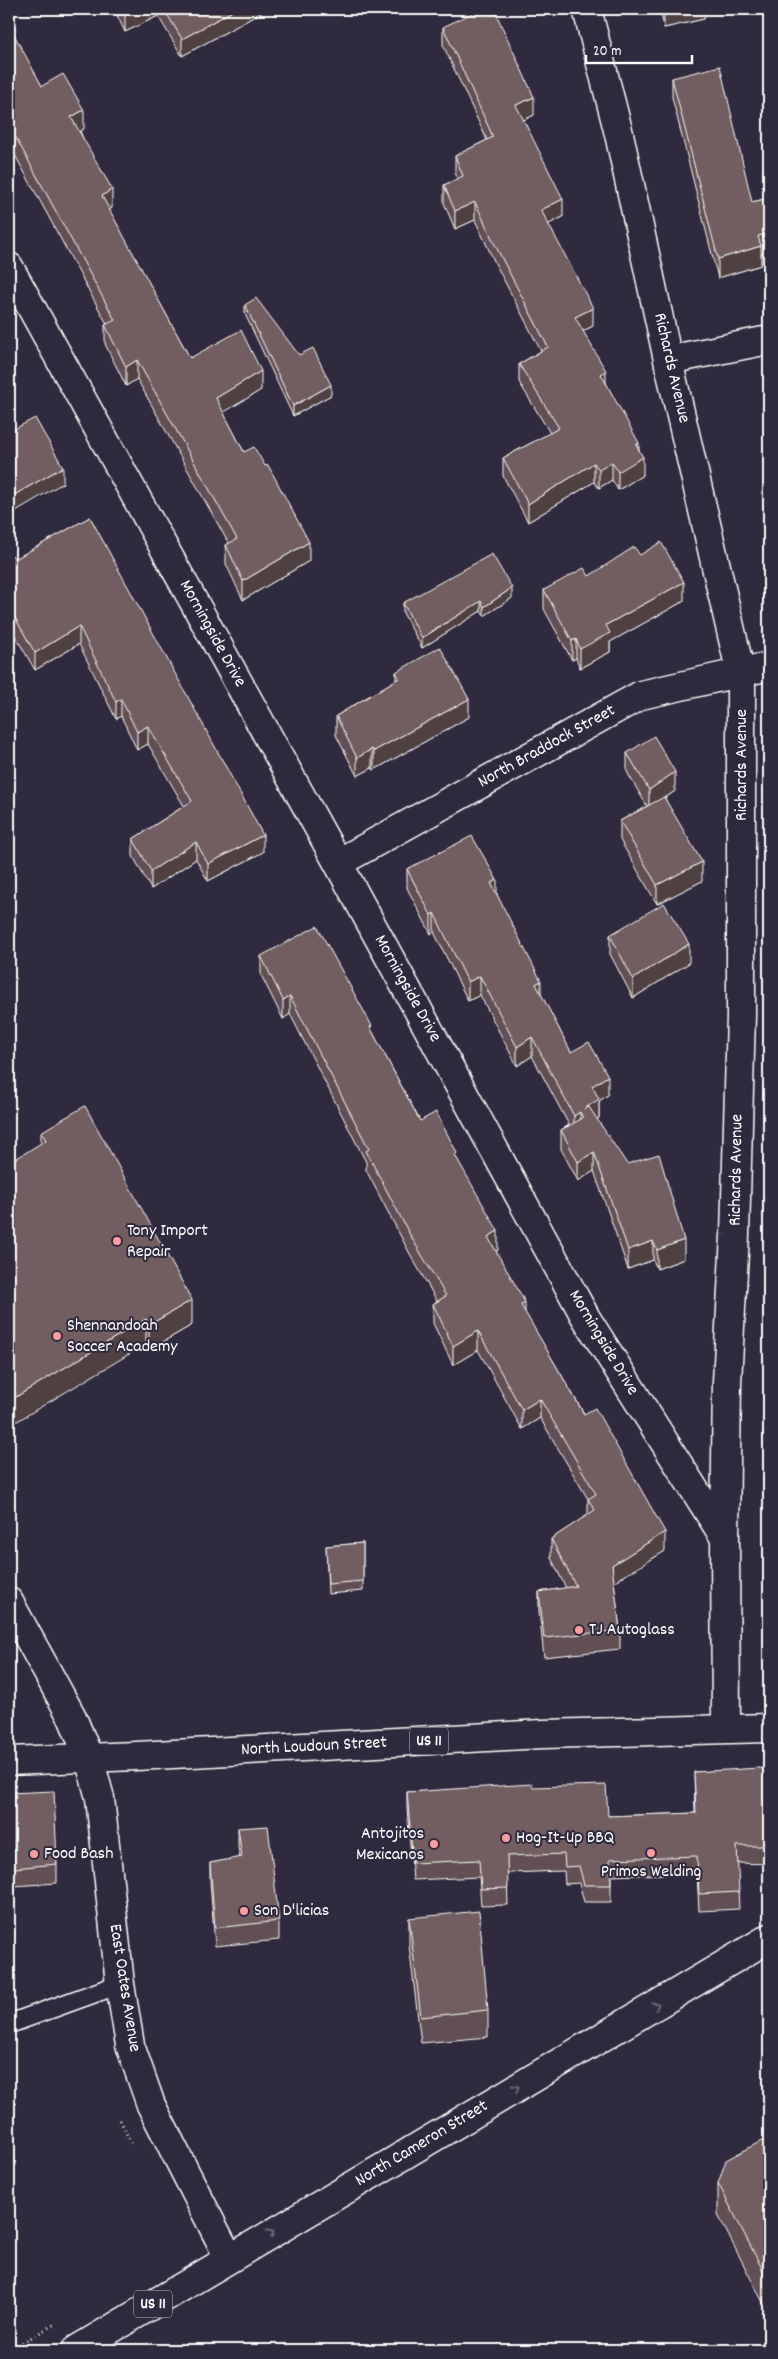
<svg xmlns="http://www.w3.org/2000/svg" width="778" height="2359" viewBox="0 0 778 2359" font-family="Dekko,sans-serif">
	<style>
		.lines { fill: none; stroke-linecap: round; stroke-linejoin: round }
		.lane-casing { stroke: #fff; stroke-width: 21 }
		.street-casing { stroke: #fff; stroke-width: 31 }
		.primary-casing { stroke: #fff; stroke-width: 31 }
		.path { stroke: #fff; stroke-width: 3; stroke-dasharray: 1 4; stroke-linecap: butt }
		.lane { stroke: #2f2a3d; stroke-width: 18 }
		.street { stroke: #2f2a3d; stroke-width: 28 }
		.primary { stroke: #2f2a3d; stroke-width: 28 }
		.wall { fill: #625053; stroke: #fff }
		.shaded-wall { fill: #504143; stroke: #fff }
		.building { fill: #725d60; stroke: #fff }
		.oneway { stroke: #6d6a77 }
		.poi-dot { fill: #ff9aa2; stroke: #2f2a3d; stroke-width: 2 }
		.labels { text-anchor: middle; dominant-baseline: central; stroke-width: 4; stroke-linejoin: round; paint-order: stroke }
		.shield { fill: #2f2a3d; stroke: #c1bfc5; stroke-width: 1 }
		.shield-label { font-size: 16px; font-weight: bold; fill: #fff }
		.street-label { font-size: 18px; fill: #fff; stroke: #2f2a3d }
		.poi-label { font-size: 18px; fill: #fff; stroke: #2f2a3d; text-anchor: start }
	</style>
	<rect width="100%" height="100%" fill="#2f2a3d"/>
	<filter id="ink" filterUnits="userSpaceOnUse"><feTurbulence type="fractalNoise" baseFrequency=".02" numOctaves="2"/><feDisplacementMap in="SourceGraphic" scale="10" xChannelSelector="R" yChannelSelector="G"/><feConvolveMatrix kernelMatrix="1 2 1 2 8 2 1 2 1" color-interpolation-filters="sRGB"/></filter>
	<g filter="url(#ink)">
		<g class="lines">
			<!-- lane casing -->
			<g class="lane-casing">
				<path id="lane" d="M9,2024L120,1984"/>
			</g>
			<!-- street casing -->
			<g class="street-casing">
				<path id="street" d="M587,9L619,134L668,360L741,674V1015L735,1235L727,1382L725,1538
					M9,267L338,863L586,1318L725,1538L726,1728
					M668,360L769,340
					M338,863L641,695L769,666
					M9,1602L72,1717L89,1758L100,1798L120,1984L130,2045L151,2105L229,2258"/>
			</g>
			<!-- primary casing -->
			<g class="primary-casing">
				<path id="primary" d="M9,1761L136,1756L543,1734L769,1728
					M76,2350L769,1938"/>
			</g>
			<!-- path -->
			<path class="path" d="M120,2120L131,2143
				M9,2350L55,2324"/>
			<!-- lane -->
			<use href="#lane" class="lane"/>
			<!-- street -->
			<use href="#street" class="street"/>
			<!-- primary -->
			<use href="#primary" class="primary"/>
		</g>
		<!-- wall -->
		<path class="wall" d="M114,9H268L182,56L158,16L125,32Z
			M660,9H704V19L664,28Z
			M443,27L534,115L523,120L563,217L548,224L593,326L583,331L606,383L639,451L643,475L618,490L612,480L599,488L594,482L528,522L503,476V458L550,433L519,382V364L541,351L495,263L475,220L455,229L444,203V185L457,179L455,174V156L487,140L443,45Z
			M9,30L42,86L84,129L80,131L112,208L109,210L190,358L261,390L223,412L244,452L309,561L243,600L226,564V545L229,544L137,379L126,386L105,344V325L107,324L9,144Z
			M672,78L752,202L769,198V252L761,254V265L718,278L672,97Z
			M245,305L331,395L293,416L245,314Z
			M90,517L263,852L208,881L196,859L151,889L133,856V839L184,806L148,744L137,750L121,716L116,719L79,644L35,670L9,625V556L15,559Z
			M640,555L684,601L610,642V652L580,668L576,658L572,660L544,609V590L589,576Z
			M512,598L484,616L481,611L422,648L403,613V603Z
			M396,672L469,717L374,770L372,768L357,776L336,735V716L396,680Z
			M627,753L675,791L665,798L702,881L657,904L620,840V821L647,806L627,772Z
			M407,869L497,895L541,995L571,1052L608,1095L599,1101V1118L597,1119L684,1259L657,1269L653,1260L628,1269L594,1171L578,1181L561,1149V1130L569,1125L532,1056L517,1066L480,995L468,1001L434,932L431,934L407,888Z
			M610,935L689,963L633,998L610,954Z
			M261,956L372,1031L420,1121L457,1159L498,1250L496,1251L525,1313L665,1551L614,1582L620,1630V1649L544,1657L539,1611V1592L566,1588L551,1558V1539L588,1515V1499L540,1418L522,1429L478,1350L453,1365L433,1323V1304L437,1301L410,1254L366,1170V1162L290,1014L283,1019L261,975Z
			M41,1132L192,1325L149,1350L41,1143Z
			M363,1543V1591L328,1594L326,1546Z
			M769,1769V1864L737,1863L739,1909L699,1911L697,1873L611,1876V1902H584L579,1883L565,1884L564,1871L507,1873L508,1905L481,1906L479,1877L413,1880L407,1809V1792L532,1787L608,1816L695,1813L694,1772Z
			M9,1793L57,1864V1883L14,1886L9,1825Z
			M238,1828L279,1921V1940L215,1946L210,1882V1863L240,1858L238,1847Z
			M409,1918L488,2010V2037L421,2043L409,1945Z
			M9,1939L11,1980V2006H9Z
			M769,2137V2314L718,2215V2183Z"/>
		<!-- shaded-wall -->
		<path class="shaded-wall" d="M136,9H158V16L125,32V14Z
			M236,9H268L182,56V39Z
			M673,9H704V19L664,28V10Z
			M534,97V115L516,124V105Z
			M84,110V129L71,136V117Z
			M112,189V208L102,215V196Z
			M563,199V217L541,228V210Z
			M475,202V220L455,229V211Z
			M761,246V265L718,278V259Z
			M593,308V326L575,335V317Z
			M137,360V379L126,386V367Z
			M261,371V390L216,417V398Z
			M606,371V389L601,374Z
			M331,385V395L293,416V406Z
			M639,443V459L643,457V475L618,490V472L636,445Z
			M612,462V480L599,488V470Z
			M594,463V482L528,522V504Z
			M63,467V483L9,515V498Z
			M309,542V561L243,600V581Z
			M684,582V601L610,642V652L580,668V649L606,625Z
			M512,588V598L484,616V607Z
			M481,601V611L422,648V638Z
			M79,626V644L35,670V653Z
			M576,639V658L572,660V641Z
			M121,699V716L116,719V702Z
			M469,699V717L374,770V751Z
			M148,726V744L137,750V732Z
			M372,749V768L357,776V758Z
			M675,772V791L649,809V790Z
			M263,835V852L208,881V864Z
			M196,842V859L151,889V871Z
			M702,862V881L657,904V885Z
			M497,880V898L491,883Z
			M434,913V932L431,934V915Z
			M689,944V963L633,998V979Z
			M480,976V995L468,1001V982Z
			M541,981V1000L536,984Z
			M290,996V1014L283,1019V1000Z
			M532,1037V1056L517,1066V1047Z
			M608,1076V1095L599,1101V1118L584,1128L592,1086Z
			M580,1112V1131L574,1135V1116Z
			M594,1152V1171L578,1181V1162Z
			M498,1231V1250L488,1256V1237Z
			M684,1240V1259L657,1269V1250Z
			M653,1241V1260L628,1269V1250Z
			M192,1300V1325L149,1350V1325Z
			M525,1302V1321L521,1305Z
			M146,1319V1344L9,1426V1401Z
			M478,1331V1350L453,1365V1346Z
			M540,1399V1418L522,1429V1410Z
			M665,1532V1551L612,1583V1565Z"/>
		<!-- building -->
		<path class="building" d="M123,9H136L125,14Z
			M164,9H236L182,39Z
			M481,9H494L534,97L516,105L563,199L541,210L593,308L575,317L606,371L601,374L639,443L636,445L643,457L618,472L612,462L599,470L594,463L528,504L503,458L559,428L519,364L548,347L495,245L475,202L455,211L444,185L463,176L455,156L493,137L443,27Z
			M11,29L42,86L63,74L84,110L71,117L112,189L102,196L190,358L241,330L261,371L216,398L244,452L254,447L265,466L268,465L309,542L243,581L226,545L237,539L137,360L126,367L105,325L115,320L9,125V30Z
			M720,66L752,202L769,198V234L758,236L761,246L718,259L672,78Z
			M256,298L299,355L313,348L331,385L293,406L245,305Z
			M35,418L63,467L9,498V432Z
			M90,517L263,835L208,864L196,842L151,871L133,839L192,801L148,726L137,732L121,699L116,702L79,626L35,653L9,607V556L12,555L15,559Z
			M661,542L684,582L606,625L610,633L580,649L576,639L572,641L544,590L584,568L589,576L634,547L640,555Z
			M492,554L512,588L484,607L481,601L422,638L403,603Z
			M440,647L469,699L374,751L372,749L357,758L336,716L399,678L396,672Z
			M654,736L675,772L649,790L627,753Z
			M664,797L702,862L657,885L620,821Z
			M472,836L497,880L491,883L541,981L536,984L571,1052L589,1042L608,1076L592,1086L599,1099L584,1109L589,1107L627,1164L659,1154L684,1240L657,1250L653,1241L628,1250L594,1152L578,1162L561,1130L583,1118L580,1112L574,1116L532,1037L517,1047L480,976L468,982L434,913L431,915L407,869Z
			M664,903L689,944L633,979L610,935Z
			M317,926L372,1026L370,1027L420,1121L436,1112L457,1153L455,1155L498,1231L488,1237L525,1302L521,1305L584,1414L595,1408L665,1532L612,1565L620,1630L544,1638L539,1592L576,1586L551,1539L595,1510L588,1499L596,1494L540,1399L522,1410L478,1331L453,1346L433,1304L446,1296L410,1235L366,1151L369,1149L290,996L283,1000L261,956Z
			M85,1106L192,1300L149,1325L146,1319L9,1401V1163L46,1140L41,1132Z
			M363,1543V1581L328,1584L326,1546Z
			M759,1768L769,1769V1846H737L739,1892L699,1894L697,1856L610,1859L611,1885H584L579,1866L565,1867L564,1854L507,1856L508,1888L481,1889L479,1860L413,1863L407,1792L532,1784V1787L606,1785L608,1816L696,1813L694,1772Z
			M54,1791L57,1864L14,1868L9,1806V1793Z
			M268,1826L279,1921L215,1928L210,1863L242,1857L238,1828Z
			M479,1911L488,2010L421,2017L409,1918Z
			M9,1939L11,1980H9Z
			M769,2137V2282L718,2183L726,2160Z"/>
		<!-- one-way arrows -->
		<defs><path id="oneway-chevron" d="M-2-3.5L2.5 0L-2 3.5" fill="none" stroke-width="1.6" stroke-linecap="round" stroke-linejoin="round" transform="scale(1.25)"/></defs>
		<g class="oneway">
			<use href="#oneway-chevron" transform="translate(656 2005) rotate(-31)"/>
			<use href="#oneway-chevron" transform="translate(516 2088) rotate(-31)"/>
			<use href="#oneway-chevron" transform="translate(271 2233) rotate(-31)"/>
		</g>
	</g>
	<!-- markers -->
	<g class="poi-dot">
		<circle cx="117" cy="1241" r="5"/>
		<circle cx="57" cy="1336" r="5"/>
		<circle cx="579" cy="1630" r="5"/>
		<circle cx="506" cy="1838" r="5"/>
		<circle cx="434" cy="1844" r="5"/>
		<circle cx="651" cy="1853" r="5"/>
		<circle cx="34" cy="1854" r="5"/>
		<circle cx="244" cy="1911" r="5"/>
	</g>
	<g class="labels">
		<!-- shield labels -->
		<g class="shield">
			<rect x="410" y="1727.5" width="38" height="27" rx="4"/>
			<rect x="134" y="2290.5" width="38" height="27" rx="4"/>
		</g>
		<g class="shield-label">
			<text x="429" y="1741">US 11</text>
			<text x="153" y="2304">US 11</text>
		</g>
		<!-- street labels -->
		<g class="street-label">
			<text transform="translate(671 368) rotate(77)">Richards Avenue</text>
			<text transform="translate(212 634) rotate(61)">Morningside Drive</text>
			<text transform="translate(547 747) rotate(-29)">North Braddock Street</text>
			<text transform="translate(742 765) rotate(-90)">Richards Avenue</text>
			<text transform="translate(407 989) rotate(61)">Morningside Drive</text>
			<text transform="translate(737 1170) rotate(-89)">Richards Avenue</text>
			<text transform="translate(603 1343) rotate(59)">Morningside Drive</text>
			<text transform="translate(314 1747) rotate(-3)">North Loudoun Street</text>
			<text transform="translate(124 1988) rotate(81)">East Oates Avenue</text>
			<text transform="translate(422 2144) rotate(-31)">North Cameron Street</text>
		</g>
		<!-- poi labels -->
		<g class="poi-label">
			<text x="127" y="1231">Tony Import<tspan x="127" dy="21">Repair</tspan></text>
			<text x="67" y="1326">Shennandoah<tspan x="67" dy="21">Soccer Academy</tspan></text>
			<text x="589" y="1630">TJ Autoglass</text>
			<text x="424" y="1834" text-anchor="end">Antojitos<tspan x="424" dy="21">Mexicanos</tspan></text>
			<text x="516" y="1838">Hog-It-Up BBQ</text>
			<text x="44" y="1854">Food Bash</text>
			<text x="651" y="1872" text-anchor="middle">Primos Welding</text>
			<text x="254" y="1911">Son D'licias</text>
		</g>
	</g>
	<!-- margin -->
	<rect width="778" height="2359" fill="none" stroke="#2f2a3d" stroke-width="30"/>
	<rect x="15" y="15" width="748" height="2329" fill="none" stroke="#fff" stroke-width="2" filter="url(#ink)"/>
	<!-- scale -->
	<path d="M586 55v8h106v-8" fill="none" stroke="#ffffff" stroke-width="2.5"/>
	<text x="593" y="55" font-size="15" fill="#ffffff" stroke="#2f2a3d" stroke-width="4" paint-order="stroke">20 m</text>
</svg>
